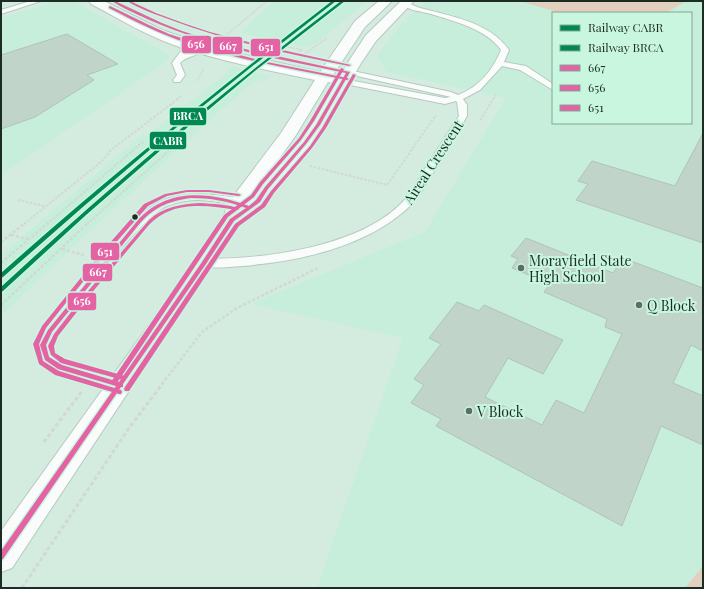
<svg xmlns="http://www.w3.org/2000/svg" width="704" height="589" viewBox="0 0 704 589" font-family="'Playfair Display',serif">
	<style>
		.built { fill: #c6eeda; fill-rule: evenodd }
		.green { fill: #e3cfbd }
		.building { fill: #c1d4ca; stroke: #b0c3b9 }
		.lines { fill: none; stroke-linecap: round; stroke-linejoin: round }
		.lane-casing { stroke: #b6c9c0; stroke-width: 2 }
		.secondary-casing { stroke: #b6c9c0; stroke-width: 2 }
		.path-far3 { stroke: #d1d8d5; stroke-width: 1.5; stroke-dasharray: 2 1; stroke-linecap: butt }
		.path-far2 { stroke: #d1d8d5; stroke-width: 2; stroke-dasharray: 2.5 1.5; stroke-linecap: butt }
		.path-far1 { stroke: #d1d8d5; stroke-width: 2.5; stroke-dasharray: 3 2; stroke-linecap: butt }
		.path { stroke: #d1d8d5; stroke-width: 3; stroke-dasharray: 4 2.5; stroke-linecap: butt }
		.lane { fill: #f9fcfa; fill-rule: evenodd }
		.secondary { fill: #f9fcfa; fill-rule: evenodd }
		.bus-1-casing { stroke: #c9f6df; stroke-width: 3 }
		.bus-2-casing { stroke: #c9f6df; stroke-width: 3 }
		.bus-3-casing { stroke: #c9f6df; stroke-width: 3 }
		.bus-1 { fill: #e463a4; fill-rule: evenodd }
		.bus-2 { fill: #e463a4; fill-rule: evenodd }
		.bus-3 { fill: #e463a4; fill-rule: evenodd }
		.rail-1-casing { stroke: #c9f6df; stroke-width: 3 }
		.rail-2-casing { stroke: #c9f6df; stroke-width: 3 }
		.rail-1 { fill: #008752; fill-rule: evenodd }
		.rail-2 { fill: #008752; fill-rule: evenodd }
		.bus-dot { fill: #1b2c24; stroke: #c9f6df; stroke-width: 1.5 }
		.poi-dot { fill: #5c6f65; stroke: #c9f6df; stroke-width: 1.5 }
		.labels { text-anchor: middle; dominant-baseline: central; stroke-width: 4; stroke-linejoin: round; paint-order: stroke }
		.street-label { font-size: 14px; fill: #1b2c24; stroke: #c9f6df }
		.poi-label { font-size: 14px; fill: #1b2c24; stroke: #c9f6df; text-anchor: start }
		.line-badge { stroke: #c9f6df; stroke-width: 1.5 }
		.badge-label { font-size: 11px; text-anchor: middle; font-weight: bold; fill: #fff }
	</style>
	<rect width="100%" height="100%" fill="#d4ecdf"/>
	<!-- built -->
	<path class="built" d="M58,1H73L171,56L163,64L1,175V18Z
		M274,1H368L314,45L302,47L240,33Z
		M425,1H703V588H317L403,338L251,304L425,232L506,98L387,72L377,56L402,23ZM553,13H691V123H553Z
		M230,66L270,76L264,82L256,80L220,111L95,226L1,316V255L142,135L146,136L226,74Z"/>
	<!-- green -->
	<path class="green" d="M520,1H687L665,13H560Z
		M703,566V588H685Z"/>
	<!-- building -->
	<path class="building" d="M67,34L118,64L87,75L94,80L35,117L1,129V55Z
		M703,133V243L576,200L588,184L578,181L592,161L675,186Z
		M526,238L613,273L623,258L703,288V351L691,345L673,383L703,396V445L661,426L622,526L436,426L441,419L411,403L424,385L414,379L441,344L429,338L457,302L479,311L484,305L563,340L543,374L508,358L485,397L542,425L556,400L584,413L622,334L605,327L607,319L544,292L550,284L512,268L518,259L511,256Z"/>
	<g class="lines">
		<!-- lane casing -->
		<g class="lane-casing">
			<path id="lane" d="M31,1H41L1,14V10Z
				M405,2C409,3 413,5 417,7C448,16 489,21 509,50L504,62L526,66L553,84V90L520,70L502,66L480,90L463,99L467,105V116C455,136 443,156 431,176C426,184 421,194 415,201C372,246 302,261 242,266C229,267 213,269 200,266L198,263L200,260L204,259C265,259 367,247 408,196C414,188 419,179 424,170C436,152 447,134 459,116L457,102L456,101L445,104L340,83L339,81L343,79L445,98L451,97L348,74L344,72L348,70L451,92L458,95C479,87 493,70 501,50C487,29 453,21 431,14C421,11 409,11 402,4Z
				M199,37H205L206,49C199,56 186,56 180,63L185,75L180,82H174L173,80L177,75L172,63L181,51L179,43L183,41L187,43L189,51L187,54L198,48Z
				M201,194C213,195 242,196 250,205L245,208C221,202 195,195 170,205C163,207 157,211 152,216C128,238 107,267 87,293C74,310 59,326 49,345L53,355L64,363L126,381L128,385L126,389L121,391L55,371L42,362L37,345L46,328L102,258L145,211L163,200L177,196Z"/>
		</g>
		<!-- secondary casing -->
		<g class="secondary-casing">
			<path id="secondary" d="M89,1H104L162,30L213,48L320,72L355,21L379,1H392L365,27L333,75L339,76L366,35L401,1H414L376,41L361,63L326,125L311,147L274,190L265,205L239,224L12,568L1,572V531L197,258L222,220L229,202L281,133L315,80C263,69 211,60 161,40C137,30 114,16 91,4ZM328,82L335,84L311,124L299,139L266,177L296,135Z"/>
		</g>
		<!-- path-far3 -->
		<path class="path-far3" d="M224,37L267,1
			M253,44L260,40L302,50L296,53
			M303,55L327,38
			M197,81L204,68
			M177,99L182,95
			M494,99L496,95L494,94"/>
		<!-- path-far2 -->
		<path class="path-far2" d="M480,120L494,98
			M310,166L387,185L436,115
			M18,200L44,206
			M24,224L102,161L111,150L179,98
			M47,224L144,141
			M87,224L172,148"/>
		<!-- path-far1 -->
		<path class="path-far1" d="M11,235L28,239
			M1,242L25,223
			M62,249L84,255
			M1,263L48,223
			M1,305L88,223
			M162,384L202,332L237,308L318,268"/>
		<!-- path -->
		<path class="path" d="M44,442L82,391
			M22,588L129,428L163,383"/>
		<!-- lane -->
		<use href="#lane" class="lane"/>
		<!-- secondary -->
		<use href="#secondary" class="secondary"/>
		<!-- bus-1 casing -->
		<g class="bus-1-casing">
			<path id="bus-1" d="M112,1H115L162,23L182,31L211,40L249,50L350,72L320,125L306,144L268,189L260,202L234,221L206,264L123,384V387H121L3,559L1,560V551L116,386L58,369L45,360L40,345L48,330L138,220C168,187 211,192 249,206L256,200L265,187L304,142L316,125L346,73C279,59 210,47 147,19C135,13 122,8 112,1ZM191,198C210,198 228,201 246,208L230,219L202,262L119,382L62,365L49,357L46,345L52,332L141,222C156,206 170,201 191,198Z"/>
		</g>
		<!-- bus-2 casing -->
		<g class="bus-2-casing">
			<path id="bus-2" d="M110,6L149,25L169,34L209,47L267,62L347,78L349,79L347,80C293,69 239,60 187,43C160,34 134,21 109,8V7Z
				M353,74L356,75L326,128L312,148L274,193L265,207L239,226L129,391H125L124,389L125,387L235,224L261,205L271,191L310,146L322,128Z
				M200,203C211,204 230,204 239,209L237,210C205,205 172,200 148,226L95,289L58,336L54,346L55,353L65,359L125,376L126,378L125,380H123L61,363L51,355L48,346L54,334L82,298L149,220C163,207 181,204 200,203Z"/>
		</g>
		<!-- bus-3 casing -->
		<g class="bus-3-casing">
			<path id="bus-3" d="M127,1H130L156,13L183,23L210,32L264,46L351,65L349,66C289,54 229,42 171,20C157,15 140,9 127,1Z
				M341,68L344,69L314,121L301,140L263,184L254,197L228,217L117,383H113L112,381L113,379L224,215L251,195L260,182L299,138L310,121Z
				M187,190H209L239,194L241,195L239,196L209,192H187L167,196L148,206L104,256L65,304L46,328L39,344L43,361L59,371L121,390L122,392L121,394H119L55,375L39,364L33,344L42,326L100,254L144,204L165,194Z"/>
		</g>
		<!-- bus-1 -->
		<use href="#bus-1" class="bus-1"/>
		<!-- bus-2 -->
		<use href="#bus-2" class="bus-2"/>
		<!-- bus-3 -->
		<use href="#bus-3" class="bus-3"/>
		<!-- rail-1 casing -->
		<g class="rail-1-casing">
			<path id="rail-1" d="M341,1H345L256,70L170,142L86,215L3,291L1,292V287C110,186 223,91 341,1Z"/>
		</g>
		<!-- rail-2 casing -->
		<g class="rail-2-casing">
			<path id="rail-2" d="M332,1H336L250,68L166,136L84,206L3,277L1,278V273C108,178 219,88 332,1Z"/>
		</g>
		<!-- rail-1 -->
		<use href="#rail-1" class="rail-1"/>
		<!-- rail-2 -->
		<use href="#rail-2" class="rail-2"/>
	</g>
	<!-- markers -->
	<circle class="bus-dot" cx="135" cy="217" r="3.5"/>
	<g class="poi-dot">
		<circle cx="521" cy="268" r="4"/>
		<circle cx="639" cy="305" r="4"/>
		<circle cx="469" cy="411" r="4"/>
	</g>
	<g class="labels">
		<!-- street labels -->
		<g class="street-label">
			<text transform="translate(433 162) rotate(-57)">Aireal Crescent</text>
		</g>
		<!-- poi labels -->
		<g class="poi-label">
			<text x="529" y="260">Morayfield State<tspan x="529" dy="16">High School</tspan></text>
			<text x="647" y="305">Q Block</text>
			<text x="477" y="411">V Block</text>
		</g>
	</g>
	<g class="line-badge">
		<rect x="181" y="35" width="31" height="19" rx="4" fill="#e463a4"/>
		<rect x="212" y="36" width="31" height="19" rx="4" fill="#e463a4"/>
		<rect x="250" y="38" width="31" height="19" rx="4" fill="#e463a4"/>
		<rect x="169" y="107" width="38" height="19" rx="4" fill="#008752"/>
		<rect x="149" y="131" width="38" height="19" rx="4" fill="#008752"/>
		<rect x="90" y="242" width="30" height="19" rx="4" fill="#e463a4"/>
		<rect x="82" y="263" width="31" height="19" rx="4" fill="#e463a4"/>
		<rect x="67" y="292" width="30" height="19" rx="4" fill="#e463a4"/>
	</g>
	<g class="badge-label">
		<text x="196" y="48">656</text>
		<text x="228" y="50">667</text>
		<text x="266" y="51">651</text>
		<text x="188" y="120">BRCA</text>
		<text x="168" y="145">CABR</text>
		<text x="105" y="256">651</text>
		<text x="98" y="276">667</text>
		<text x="82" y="305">656</text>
	</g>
	<!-- border -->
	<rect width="704" height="589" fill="none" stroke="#1b2c24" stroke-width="4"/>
	<!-- legend -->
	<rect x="552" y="12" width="140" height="112" fill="#c9f6df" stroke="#83a594"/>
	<rect x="560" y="25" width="20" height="6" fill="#008752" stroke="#83a594"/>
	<text x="588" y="32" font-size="12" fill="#1b2c24">Railway CABR</text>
	<rect x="560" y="45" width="20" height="6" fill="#008752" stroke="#83a594"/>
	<text x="588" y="52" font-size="12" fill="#1b2c24">Railway BRCA</text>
	<rect x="560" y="65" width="20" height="6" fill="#e463a4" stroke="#83a594"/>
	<text x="588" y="72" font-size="12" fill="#1b2c24">667</text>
	<rect x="560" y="85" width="20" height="6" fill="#e463a4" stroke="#83a594"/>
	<text x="588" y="92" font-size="12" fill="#1b2c24">656</text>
	<rect x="560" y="105" width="20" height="6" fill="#e463a4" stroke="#83a594"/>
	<text x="588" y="112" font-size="12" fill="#1b2c24">651</text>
</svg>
